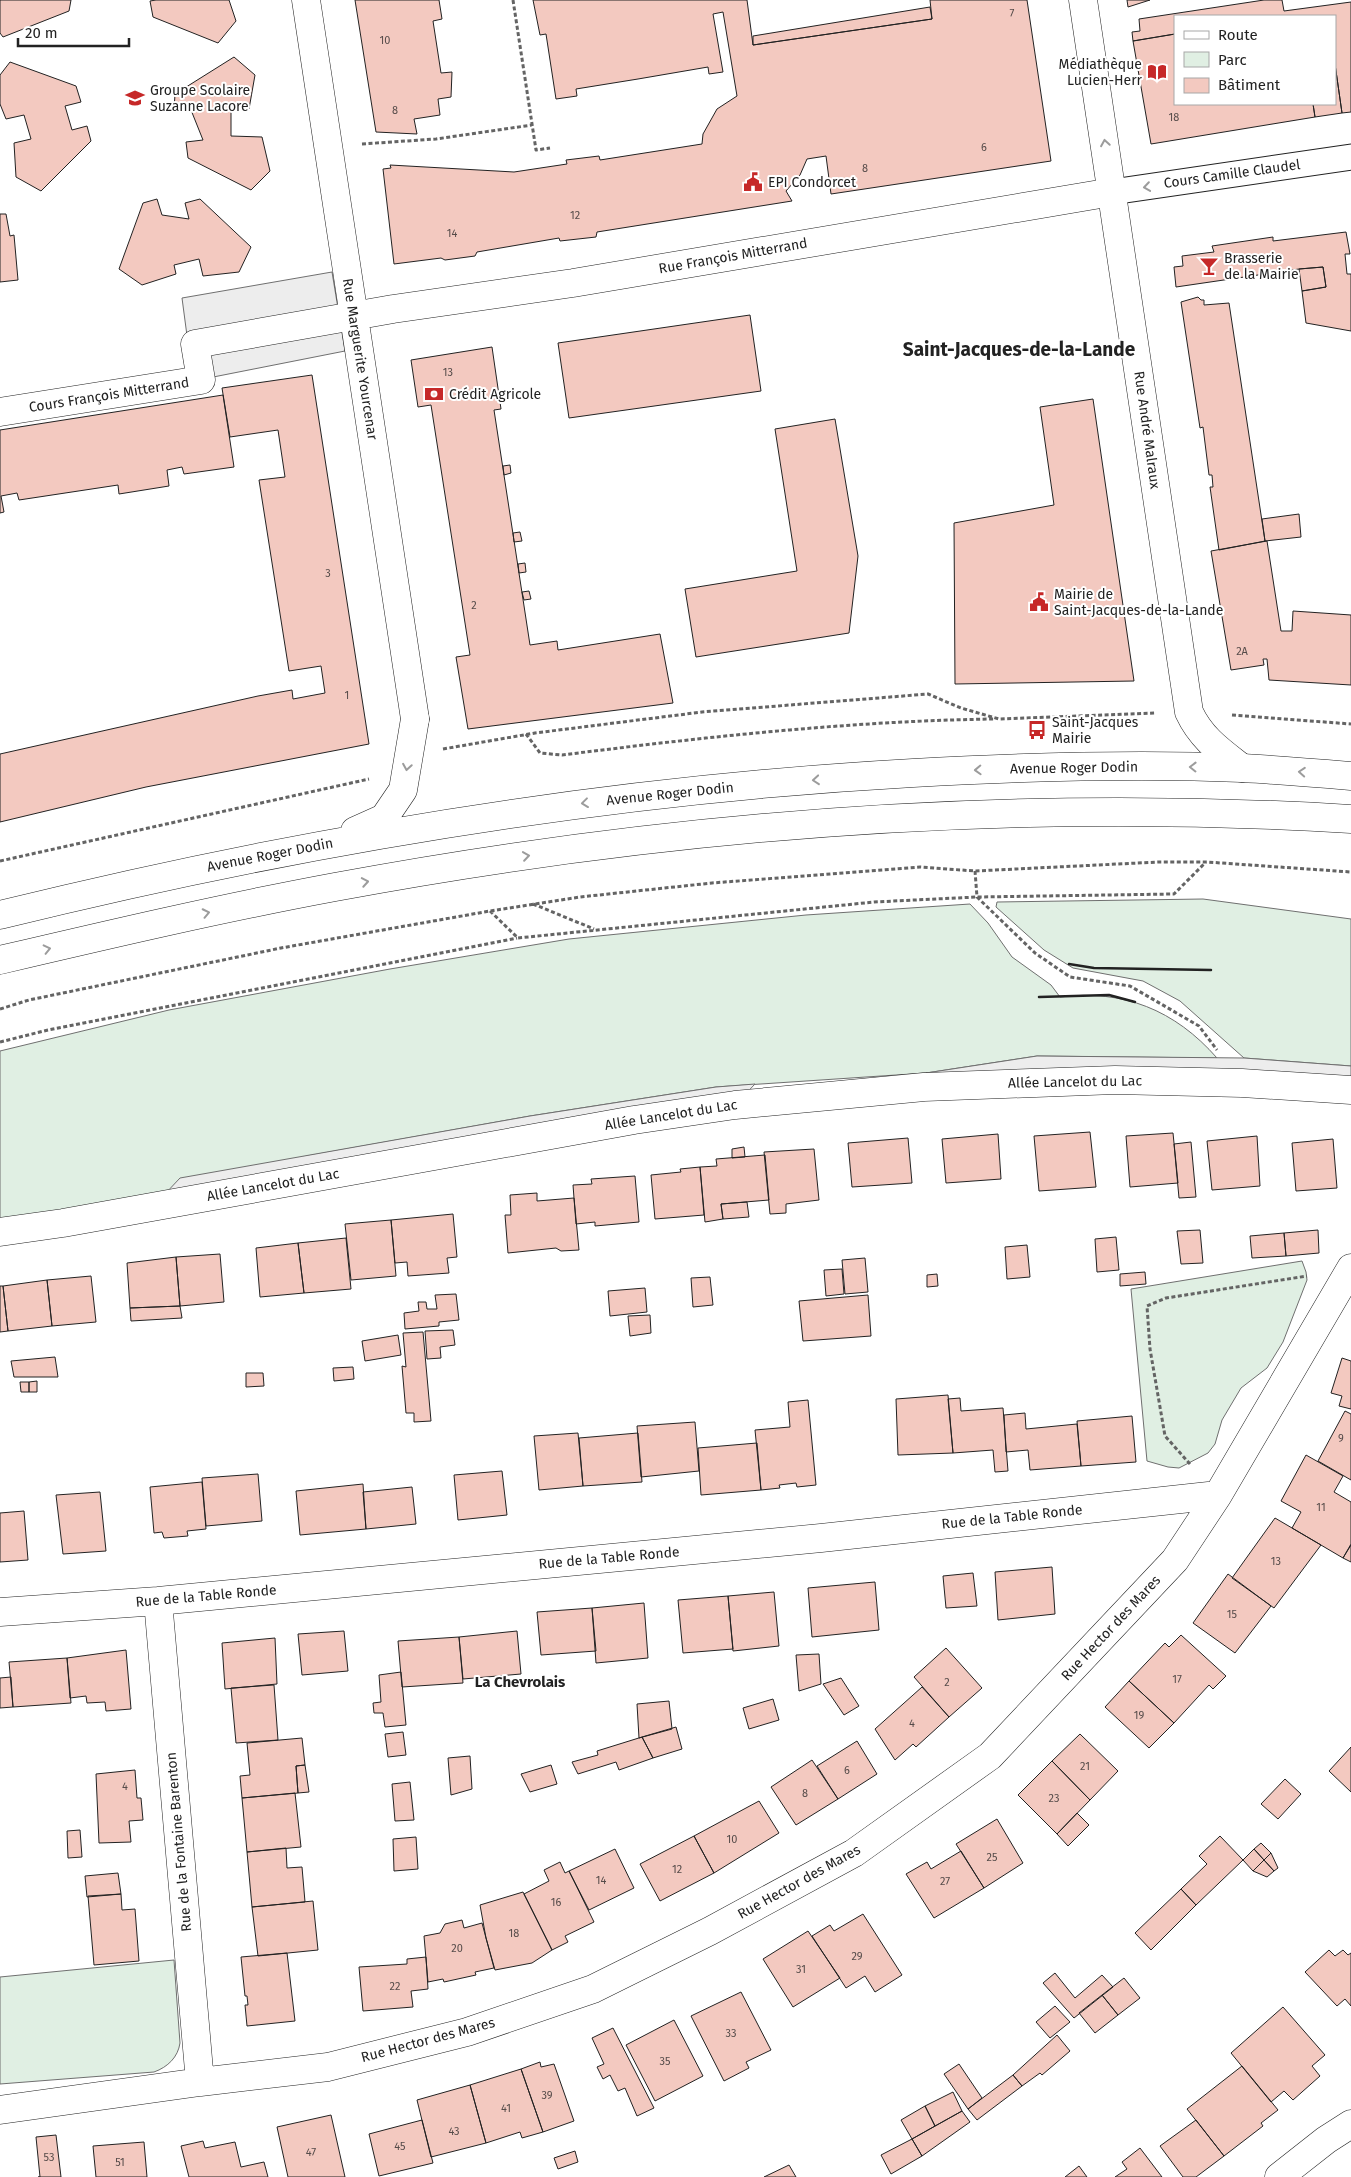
<svg xmlns="http://www.w3.org/2000/svg" width="1351" height="2177" font-family="'Fira Sans',sans-serif">
	<style>
		.green { fill: #e0efe3; stroke: #6f6f6f }
		.parking { fill: #ededed; stroke: #6f6f6f }
		.building { fill: #f3c9c0; stroke: #222 }
		.lines { fill: none; stroke-linecap: round; stroke-linejoin: round }
		.pedestrian-casing { stroke: #222; stroke-width: 27 }
		.minor-casing { stroke: #222; stroke-width: 29 }
		.primary-casing { stroke: #222; stroke-width: 29 }
		.path { stroke: #646464; stroke-width: 3; stroke-dasharray: 4 2.5; stroke-linecap: butt }
		.pedestrian { stroke: #fff; stroke-width: 25 }
		.minor { stroke: #fff; stroke-width: 28 }
		.primary { stroke: #fff; stroke-width: 28 }
		.wall { stroke: #222; stroke-width: 2.5 }
		.oneway { stroke: #9c9c9c }
		.labels { text-anchor: middle; dominant-baseline: central; stroke-width: 4; stroke-linejoin: round; paint-order: stroke }
		.number-label { font-size: 11px; fill: #564c4a }
		.poi-label { font-size: 14px; fill: #222; stroke: #fff; text-anchor: start }
		.street-label { font-size: 14px; fill: #222; stroke: #fff }
		.neighbourhood-label { font-size: 15px; font-weight: bold; fill: #222; stroke: #fff }
		.district-label { font-size: 19px; font-weight: bold; fill: #222; stroke: #fff }
	</style>
	<rect width="100%" height="100%" fill="#fff"/>
	<path class="green" d="M1203,899L1351,919V1066L1244,1058L1180,1001L1143,981L1073,968L1044,950L996,907L997,902Z
		M970,904L988,923L1012,957L1051,985L1060,997C1123,989 1175,1010 1217,1058L1037,1056L926,1073L716,1087L530,1116L307,1156L164,1195L0,1221V1051L169,1010L390,969L569,939L806,915Z
		M1302,1261L1306,1272L1307,1280L1283,1342L1267,1368L1241,1388L1222,1420L1215,1444L1208,1453L1179,1468L1168,1467L1147,1461L1131,1289Z
		M174,1960L180,2043C178,2057 168,2067 154,2072L0,2084V1977Z"/>
	<path class="parking" d="M332,272L345,351L193,381L182,298Z
		M1037,1056L1244,1058L1351,1066V1090L926,1073Z
		M755,1084L735,1105L164,1195L180,1178L530,1116L716,1087Z"/>
	<path class="building" d="M0,0H71L69,11L3,37L0,33Z
		M156,0H229L236,21L218,43L153,17L150,1Z
		M355,0H439L442,19L433,21L441,73L452,72L451,97L438,99L440,115L414,119L417,134L376,132Z
		M533,0H747L753,45L932,19L930,0H1027L1051,161L831,194L826,156L807,159L800,175L786,191L792,201L597,232L596,237L560,241L559,238L477,252L475,256L445,260L441,258L394,264L383,169L391,168L390,165L514,172L567,164L566,160L599,156L600,160L702,144L703,134L717,109L737,96L723,12L713,14L723,72L709,74L708,67L638,79L576,89L577,96L556,99L546,34L540,35Z
		M1127,0H1150L1128,7Z
		M1264,0H1282L1284,11L1351,2V112L1342,113L1335,64V16H1175V34L1133,41L1132,32L1140,31L1139,19Z
		M930,7L932,19L753,45V36Z
		M1175,34V104H1313L1315,117L1151,144L1133,41Z
		M234,57L255,75L249,109L231,108V136L262,137L270,171L251,190L188,158L186,142L203,140L191,110H174L175,94Z
		M10,62L76,86L81,102L65,106L72,130L87,126L91,141L41,191L16,177L14,143L31,139L24,115L6,119L0,104V75Z
		M1335,64L1342,113L1315,117L1313,104H1335Z
		M157,199L162,215L189,219L185,203L200,199L251,247L239,272L203,276L199,259L174,265L176,274L142,285L119,269L143,203Z
		M0,214H6L10,236L14,235L18,280L0,282Z
		M1346,232L1350,254H1345L1347,274H1351V331L1306,323L1302,291L1326,287L1323,267L1299,269L1176,287L1174,267L1183,266L1182,256L1214,252L1212,246L1273,237V241Z
		M1323,267L1326,287L1302,291L1299,269Z
		M1198,297L1201,300H1204V305L1229,303L1265,541L1219,550L1210,487H1213L1212,475H1209L1203,427L1200,428L1181,302Z
		M750,315L761,391L569,418L558,343Z
		M492,347L501,409L494,410L530,645L557,641L558,650L660,634L673,703L468,729L456,657L470,655L431,405L418,407L411,360Z
		M312,375L369,744L146,787L0,822V754L258,696L292,690L293,699L325,693L321,666L289,671L259,480L285,477L278,430L230,437L222,388Z
		M223,395L234,467L184,474L182,467L167,470L169,486L119,494L118,485L19,500L17,493L1,496L4,512L0,513V430Z
		M1093,399L1134,681L955,684L954,523L1054,505L1040,407Z
		M835,419L858,556L849,633L696,657L685,589L797,571L775,429Z
		M510,465L511,473L504,475L503,466Z
		M1299,514L1301,537L1265,541L1262,519Z
		M520,532L522,541L514,542L513,533Z
		M1267,541L1281,631H1292L1293,611L1351,615V685L1269,680L1267,659H1263L1264,665L1231,670L1211,551Z
		M525,563L526,572L519,573L518,564Z
		M529,591L531,599L524,600L522,592Z
		M1090,1132L1096,1187L1039,1191L1034,1136Z
		M1173,1133L1178,1183L1130,1187L1126,1136Z
		M998,1134L1001,1179L946,1183L942,1139Z
		M1257,1136L1260,1186L1212,1190L1207,1141Z
		M908,1138L912,1183L852,1187L848,1143Z
		M1333,1139L1337,1188L1296,1191L1292,1143Z
		M1191,1142L1196,1197L1179,1198L1174,1144Z
		M744,1147L745,1157L732,1158V1149Z
		M814,1149L819,1200L786,1204V1213L770,1214L764,1152Z
		M765,1155L769,1200L721,1204L723,1219L705,1222L700,1167L717,1166L716,1159Z
		M700,1167L704,1215L655,1219L651,1175L681,1172L680,1169Z
		M635,1176L639,1222L595,1226V1222L576,1224L573,1185L592,1184L591,1179Z
		M537,1193V1201L574,1198L579,1250L561,1251L556,1248L508,1253L505,1215H511L510,1195Z
		M747,1202L749,1217L723,1219L721,1204Z
		M453,1214L457,1257L447,1258L449,1273L408,1276L407,1262L395,1263L391,1220Z
		M391,1220L396,1276L351,1280L345,1224Z
		M1200,1230L1203,1263L1181,1264L1177,1231Z
		M1318,1230L1319,1253L1286,1256L1284,1233Z
		M1284,1233L1286,1256L1252,1258L1250,1236Z
		M1116,1237L1119,1270L1097,1272L1095,1239Z
		M346,1238L351,1289L304,1293L298,1243Z
		M298,1243L304,1293L260,1297L256,1248Z
		M1027,1245L1030,1277L1007,1279L1005,1247Z
		M220,1254L224,1302L180,1306L176,1257Z
		M176,1257L180,1306L130,1308L127,1263Z
		M865,1258L868,1292L845,1294L842,1260Z
		M842,1269L844,1294L826,1296L824,1270Z
		M1145,1272L1146,1284L1120,1286V1274Z
		M937,1274L938,1286L927,1287V1275Z
		M91,1276L96,1322L52,1326L47,1280Z
		M710,1277L713,1305L693,1307L691,1278Z
		M47,1280L52,1326L8,1331L3,1286Z
		M0,1286H3L8,1331L0,1332Z
		M645,1288L647,1312L610,1316L608,1291Z
		M456,1294L459,1320L439,1322V1326L405,1329L404,1313L419,1311L418,1302H426L427,1309H437L435,1295Z
		M868,1295L871,1336L803,1341L799,1301Z
		M180,1306L182,1318L131,1321L130,1308Z
		M650,1315L651,1333L630,1336L628,1316Z
		M453,1330L455,1345L440,1347L441,1358L427,1359L425,1331Z
		M423,1332L431,1421L414,1422V1413H406L402,1366L406,1367L403,1333Z
		M398,1335L401,1355L365,1361L362,1341Z
		M55,1357L58,1377H14L11,1361Z
		M1342,1358L1351,1361V1409L1339,1406L1342,1396L1331,1393Z
		M353,1367L354,1379L334,1381L333,1368Z
		M246,1373H263L264,1386L246,1387Z
		M37,1381V1392H29V1382Z
		M20,1382H29V1392H21Z
		M948,1395L953,1453L898,1455L896,1399Z
		M960,1398L961,1411L1003,1408L1008,1471L995,1472L993,1450L953,1453L948,1399Z
		M808,1400L816,1485L797,1487L796,1483L779,1485L780,1488L761,1490L755,1430L790,1427L788,1402Z
		M1345,1411L1351,1414V1480L1318,1461Z
		M1025,1413L1026,1429L1077,1424L1081,1466L1030,1470L1028,1450L1006,1452L1004,1415Z
		M1132,1416L1136,1462L1081,1466L1077,1421Z
		M695,1422L699,1471L641,1477L637,1426Z
		M578,1433L583,1486L539,1490L534,1436Z
		M638,1433L642,1482L583,1486L579,1438Z
		M757,1443L761,1490L701,1495L698,1448Z
		M1306,1455L1343,1476L1334,1492L1351,1502V1544L1343,1558L1292,1528L1301,1512L1281,1501Z
		M502,1471L507,1515L458,1520L454,1475Z
		M258,1474L262,1521L206,1526L202,1478Z
		M202,1482L206,1529L187,1531L188,1536L164,1538L162,1532L154,1533L150,1487Z
		M363,1484L366,1529L300,1535L296,1491Z
		M412,1487L416,1524L366,1529L363,1492Z
		M100,1492L106,1551L63,1554L56,1495Z
		M24,1511L28,1560L0,1562V1513Z
		M1275,1518L1321,1545L1274,1608L1232,1578Z
		M1351,1545V1562L1343,1558Z
		M1052,1567L1055,1614L998,1620L995,1572Z
		M973,1573L977,1606L946,1608L943,1576Z
		M1228,1574L1271,1606L1235,1653L1193,1623Z
		M875,1582L879,1630L812,1637L808,1588Z
		M774,1592L779,1646L733,1651L728,1596Z
		M728,1596L733,1649L683,1653L678,1600Z
		M644,1603L648,1658L596,1663L592,1608Z
		M592,1608L596,1651L541,1655L537,1612Z
		M344,1631L348,1671L302,1675L298,1634Z
		M517,1631L521,1674L463,1679L459,1637Z
		M1181,1635L1226,1676L1213,1689L1209,1685L1174,1723L1129,1681L1165,1643L1169,1647Z
		M459,1637L463,1683L402,1687L398,1641Z
		M275,1638L277,1684L225,1689L222,1643Z
		M946,1648L982,1688L949,1717L914,1677Z
		M126,1650L131,1709L106,1711L105,1702L87,1703L86,1696L70,1698L67,1658Z
		M819,1654L821,1684L799,1691L796,1655Z
		M67,1658L71,1703L13,1707L9,1662Z
		M401,1672L406,1725L385,1727L383,1713H374L373,1703L381,1702L379,1675Z
		M11,1677L13,1707L0,1708V1678Z
		M841,1678L859,1706L844,1715L823,1684Z
		M1129,1681L1174,1723L1149,1748L1105,1707Z
		M274,1685L278,1740L236,1743L231,1688Z
		M922,1687L949,1717L916,1747L913,1744L895,1760L875,1729Z
		M773,1699L779,1720L749,1729L743,1708Z
		M669,1701L672,1729L639,1738L637,1704Z
		M676,1727L682,1749L653,1758L642,1737Z
		M403,1732L406,1755L388,1757L385,1734Z
		M1080,1734L1118,1771L1090,1800L1052,1761Z
		M642,1737L653,1758L619,1770L616,1762L578,1774L572,1762L598,1755L597,1751Z
		M302,1738L305,1765L296,1766L298,1793L242,1798L240,1776L250,1775L247,1743Z
		M857,1741L877,1774L838,1799L817,1766Z
		M1351,1747V1792L1329,1771Z
		M470,1756L472,1789L451,1795L448,1758Z
		M812,1760L838,1799L796,1825L771,1787Z
		M1052,1761L1090,1800L1057,1834L1018,1795Z
		M305,1765L309,1792L298,1793L296,1766Z
		M551,1765L557,1784L530,1792L521,1774Z
		M135,1770L137,1798H141L143,1820L129,1821L131,1842L99,1843L96,1774Z
		M1285,1779L1301,1794L1278,1819L1261,1804Z
		M410,1782L414,1820L395,1821L392,1784Z
		M295,1793L301,1847L247,1852L242,1798Z
		M759,1801L779,1833L714,1873L694,1836Z
		M1077,1813L1089,1825L1068,1846L1057,1834Z
		M997,1819L1023,1863L984,1888L956,1844Z
		M80,1830L82,1857L68,1858L67,1831Z
		M694,1836L714,1873L660,1901L640,1864Z
		M1220,1836L1243,1860L1196,1905L1181,1889L1207,1864L1199,1856Z
		M416,1837L418,1869L394,1871L393,1839Z
		M1261,1843L1271,1853L1264,1860L1254,1849Z
		M286,1848L287,1868L302,1867L305,1902L252,1907L247,1852Z
		M615,1849L634,1888L589,1910L569,1871Z
		M1254,1849L1264,1860L1253,1871L1243,1860Z
		M961,1851L984,1888L934,1918L906,1874L927,1862L931,1869Z
		M1271,1853L1278,1868L1274,1871L1264,1860Z
		M1264,1860L1274,1871L1267,1877L1253,1871Z
		M560,1862L565,1873L569,1871L594,1922L565,1936L568,1942L552,1950L524,1894L549,1881L544,1870Z
		M118,1873L121,1894L87,1897L85,1876Z
		M1181,1889L1196,1905L1151,1950L1135,1933Z
		M523,1892L552,1950L532,1963L495,1970L486,1938L480,1905Z
		M121,1894L122,1910L135,1909L139,1961L94,1965L88,1896Z
		M313,1901L318,1950L258,1956L252,1907Z
		M863,1914L902,1975L875,1992L865,1976L846,1988L812,1936L830,1925L834,1931Z
		M462,1920L464,1928L482,1923L494,1968L475,1972L476,1975L444,1982L443,1979L428,1982L424,1936L440,1933L445,1924Z
		M808,1931L840,1978L793,2007L763,1959Z
		M1329,1950L1335,1956L1343,1950L1348,1955L1351,1953V2006L1345,1999L1337,2006L1305,1972Z
		M287,1953L295,2021L247,2026L245,2005H248L247,1996H245L241,1957Z
		M426,1957L428,1989L411,1991L413,2007L363,2011L359,1967L407,1964V1959Z
		M1055,1973L1075,1998L1102,1975L1113,1987L1074,2018L1043,1983Z
		M1124,1978L1140,1998L1118,2015L1102,1995Z
		M741,1992L771,2050L746,2062L749,2068L724,2081L691,2016Z
		M1102,1995L1118,2015L1095,2033L1079,2013Z
		M1055,2006L1070,2022L1050,2038L1036,2022Z
		M1283,2007L1325,2055L1312,2066L1320,2076L1293,2100L1284,2091L1271,2102L1231,2053Z
		M674,2020L703,2076L655,2101L626,2045Z
		M613,2028L654,2108L637,2116L625,2088L618,2091L610,2075L603,2079L597,2067L604,2064L592,2038Z
		M1057,2035L1070,2051L1042,2075L1040,2073L1022,2086L1013,2075Z
		M540,2062L541,2067L554,2064L574,2121L543,2132L521,2069Z
		M959,2064L982,2098L968,2109L944,2074Z
		M1242,2066L1278,2110L1261,2123L1263,2126L1224,2156L1187,2109Z
		M521,2069L543,2132L522,2138L520,2132L486,2143L470,2085Z
		M1013,2075L1022,2086L977,2120L968,2109Z
		M470,2085L486,2143L431,2157L417,2100Z
		M953,2092L962,2111L935,2126L925,2106Z
		M925,2106L935,2126L912,2139L901,2120Z
		M962,2111L970,2122L922,2156L912,2139Z
		M331,2115L345,2177H288L277,2127Z
		M422,2120L433,2163L379,2176L369,2134Z
		M1196,2120L1224,2156L1196,2177H1183L1160,2146Z
		M56,2135L61,2177H38H40L36,2137Z
		M912,2139L922,2156L891,2174L881,2155Z
		M203,2141L205,2148L235,2142L241,2167L264,2162L268,2177H189L181,2146Z
		M144,2142L147,2177H96L93,2146Z
		M1140,2148L1162,2177H1115L1127,2169L1122,2162Z
		M575,2151L578,2162L558,2169L554,2158Z
		M789,2165L796,2177H764Z
		M1079,2166L1087,2177H1065Z"/>
	<g class="lines">
		<g class="pedestrian-casing">
			<path id="pedestrian" d="M1112,192L1351,157"/>
		</g>
		<g class="minor-casing">
			<path id="minor" d="M306,0L415,719
				M1083,0L1189,712C1201,738 1220,751 1242,768
				M0,412L201,380L195,344L393,309L573,283L1112,192
				M0,1232L63,1223L634,1120L735,1105L924,1087L1115,1080L1242,1083L1351,1090
				M158,1601L200,2082
				M0,1612L158,1601L821,1538L1218,1495
				M0,2110L200,2082L328,2067L467,2032L593,1989L710,1931L854,1853L990,1756L1175,1560L1218,1495L1351,1268
				M1279,2177L1326,2140L1351,2124"/>
		</g>
		<g class="primary-casing">
			<path id="primary" d="M355,831L384,818L403,790L415,719
				M0,915C300,841 604,790 913,773C1022,767 1132,763 1242,768C1278,770 1315,773 1351,776
				M0,960C111,934 222,908 335,887C668,825 1012,798 1351,819"/>
		</g>
		<path class="path" d="M513,0L536,150L550,148
			M362,144L436,139L532,125
			M1232,715L1351,724
			M526,734L540,753L562,755C705,737 850,721 994,719
			M443,749L535,733L702,712L928,694L961,708L999,719L1156,713
			M0,861L369,779
			M975,871L977,897L1035,953L1070,977L1130,986L1199,1026L1217,1050
			M533,904L594,929
			M490,911L518,938L874,902L977,897L1174,894L1206,862
			M0,1009L29,1000L281,948L490,911L580,897L712,883L920,867L975,871L1159,862H1207L1351,872
			M0,1042L48,1030L517,938
			M1190,1464L1165,1436L1150,1349L1147,1306L1166,1298L1307,1276"/>
		<use href="#pedestrian" class="pedestrian"/>
		<use href="#minor" class="minor"/>
		<use href="#primary" class="primary"/>
		<path class="wall" d="M1069,964L1094,968L1211,970
			M1039,997L1109,995L1135,1002"/>
	</g>
	<defs><path id="oneway-chevron" d="M-2-3.5L2.5 0L-2 3.5" fill="none" stroke-width="1.6" stroke-linecap="round" stroke-linejoin="round" transform="scale(1.25)"/></defs>
	<g class="oneway">
		<use href="#oneway-chevron" transform="translate(1105 143) rotate(-99)"/>
		<use href="#oneway-chevron" transform="translate(1147 187) rotate(172)"/>
		<use href="#oneway-chevron" transform="translate(407 767) rotate(99)"/>
		<use href="#oneway-chevron" transform="translate(1193 767) rotate(-179)"/>
		<use href="#oneway-chevron" transform="translate(978 770) rotate(178)"/>
		<use href="#oneway-chevron" transform="translate(1302 772) rotate(-176)"/>
		<use href="#oneway-chevron" transform="translate(816 780) rotate(175)"/>
		<use href="#oneway-chevron" transform="translate(585 803) rotate(173)"/>
		<use href="#oneway-chevron" transform="translate(526 856) rotate(-8)"/>
		<use href="#oneway-chevron" transform="translate(365 882) rotate(-10)"/>
		<use href="#oneway-chevron" transform="translate(206 913) rotate(-12)"/>
		<use href="#oneway-chevron" transform="translate(47 949) rotate(-13)"/>
	</g>
	<defs>
		<g id="library-bare" transform="scale(1.5)"><path d="M-6-4Q-3-5.5-.7-3.5V5Q-3 3-6 4ZM6-4Q3-5.5 .7-3.5V5Q3 3 6 4Z" fill="#c62828" stroke="#fff" stroke-width="2.5" paint-order="stroke"/></g>
		<g id="school-bare" transform="scale(1.5)"><path d="M0-5L7-2L0 1L-7-2ZM-4 1L0 2.5L4 1V4Q0 6-4 4Z" fill="#c62828" stroke="#fff" stroke-width="2.5" paint-order="stroke"/></g>
		<g id="civic-bare" transform="scale(1.5)"><path d="M-.6-6.5H3V-4.5H.6V-3L4-1V1h2V6H-6V1h2V-1L-.6-3ZM-1.2 2.5V6h2.4V2.5Z" fill="#c62828" stroke="#fff" stroke-width="2.5" paint-order="stroke"/></g>
		<g id="bar-bare" transform="scale(1.5)"><path d="M-6-5H6L.8 .8V4.5H3.5V6h-7V4.5H-.8V.8Z" fill="#c62828" stroke="#fff" stroke-width="2.5" paint-order="stroke"/></g>
		<g id="bank-bare" transform="scale(1.5)"><path d="M-6-4H6V4H-6ZM0-2.3a2.3 2.3 0 1 0 0 4.6a2.3 2.3 0 1 0 0-4.6Z" fill="#c62828" stroke="#fff" stroke-width="2.5" paint-order="stroke"/></g>
		<g id="bus-bare" transform="scale(1.5)"><path d="M-5-6H5V4H4V6H2V4H-2V6H-4V4H-5ZM-3.5-4V0h7V-4ZM-3.5 1.2v1.5H-2V1.2ZM2 1.2v1.5H3.5V1.2Z" fill="#c62828" stroke="#fff" stroke-width="2.5" paint-order="stroke"/></g>
	</defs>
	<g fill-rule="evenodd">
		<use href="#library-bare" x="1157" y="72"/>
		<use href="#school-bare" x="135" y="98"/>
		<use href="#civic-bare" x="753" y="182"/>
		<use href="#bar-bare" x="1209" y="266"/>
		<use href="#bank-bare" x="434" y="394"/>
		<use href="#civic-bare" x="1039" y="602"/>
		<use href="#bus-bare" x="1037" y="730"/>
	</g>
	<g class="labels">
		<g class="number-label">
			<text x="1012" y="13">7</text>
			<text x="385" y="40">10</text>
			<text x="395" y="110">8</text>
			<text x="1174" y="117">18</text>
			<text x="984" y="147">6</text>
			<text x="865" y="168">8</text>
			<text x="575" y="215">12</text>
			<text x="452" y="233">14</text>
			<text x="448" y="372">13</text>
			<text x="328" y="573">3</text>
			<text x="474" y="605">2</text>
			<text x="1242" y="651">2A</text>
			<text x="347" y="695">1</text>
			<text x="1341" y="1438">9</text>
			<text x="1321" y="1507">11</text>
			<text x="1276" y="1561">13</text>
			<text x="1232" y="1614">15</text>
			<text x="1177" y="1679">17</text>
			<text x="947" y="1682">2</text>
			<text x="1139" y="1715">19</text>
			<text x="912" y="1723">4</text>
			<text x="1085" y="1766">21</text>
			<text x="847" y="1770">6</text>
			<text x="125" y="1786">4</text>
			<text x="805" y="1793">8</text>
			<text x="1054" y="1798">23</text>
			<text x="732" y="1839">10</text>
			<text x="992" y="1857">25</text>
			<text x="677" y="1869">12</text>
			<text x="601" y="1880">14</text>
			<text x="945" y="1881">27</text>
			<text x="556" y="1902">16</text>
			<text x="514" y="1933">18</text>
			<text x="457" y="1948">20</text>
			<text x="857" y="1956">29</text>
			<text x="801" y="1969">31</text>
			<text x="395" y="1986">22</text>
			<text x="731" y="2033">33</text>
			<text x="665" y="2061">35</text>
			<text x="547" y="2095">39</text>
			<text x="506" y="2108">41</text>
			<text x="454" y="2131">43</text>
			<text x="400" y="2146">45</text>
			<text x="311" y="2152">47</text>
			<text x="49" y="2157">53</text>
			<text x="120" y="2162">51</text>
		</g>
		<g class="poi-label">
			<text x="1142" y="64" text-anchor="end">Médiathèque<tspan x="1142" dy="16">Lucien-Herr</tspan></text>
			<text x="150" y="90">Groupe Scolaire<tspan x="150" dy="16">Suzanne Lacore</tspan></text>
			<text x="768" y="182">EPI Condorcet</text>
			<text x="1224" y="258">Brasserie<tspan x="1224" dy="16">de la Mairie</tspan></text>
			<text x="449" y="394">Crédit Agricole</text>
			<text x="1054" y="594">Mairie de<tspan x="1054" dy="16">Saint-Jacques-de-la-Lande</tspan></text>
			<text x="1052" y="722">Saint-Jacques<tspan x="1052" dy="16">Mairie</tspan></text>
		</g>
		<g class="street-label">
			<text transform="translate(1232 174) rotate(-8)">Cours Camille Claudel</text>
			<text transform="translate(733 256) rotate(-10)">Rue François Mitterrand</text>
			<text transform="translate(360 359) rotate(81)">Rue Marguerite Yourcenar</text>
			<text transform="translate(109 395) rotate(-9)">Cours François Mitterrand</text>
			<text transform="translate(1147 430) rotate(82)">Rue André Malraux</text>
			<text transform="translate(1074 768) rotate(-1)">Avenue Roger Dodin</text>
			<text transform="translate(670 794) rotate(-6)">Avenue Roger Dodin</text>
			<text transform="translate(270 855) rotate(-11)">Avenue Roger Dodin</text>
			<text transform="translate(1075 1082) rotate(-1)">Allée Lancelot du Lac</text>
			<text transform="translate(671 1115) rotate(-9)">Allée Lancelot du Lac</text>
			<text transform="translate(273 1185) rotate(-10)">Allée Lancelot du Lac</text>
			<text transform="translate(1012 1517) rotate(-6)">Rue de la Table Ronde</text>
			<text transform="translate(609 1558) rotate(-5)">Rue de la Table Ronde</text>
			<text transform="translate(206 1596) rotate(-5)">Rue de la Table Ronde</text>
			<text transform="translate(1111 1628) rotate(-47)">Rue Hector des Mares</text>
			<text transform="translate(179 1842) rotate(-95)">Rue de la Fontaine Barenton</text>
			<text transform="translate(799 1882) rotate(-29)">Rue Hector des Mares</text>
			<text transform="translate(428 2040) rotate(-15)">Rue Hector des Mares</text>
		</g>
		<g class="neighbourhood-label">
			<text x="520" y="1682">La Chevrolais</text>
		</g>
		<g class="district-label">
			<text x="1019" y="349">Saint-Jacques-de-la-Lande</text>
		</g>
	</g>
	<rect x="1174" y="15" width="162" height="90" fill="#ffffff" stroke="#a7a7a7"/>
	<rect x="1184" y="31" width="25" height="8" fill="#ffffff" stroke="#a7a7a7"/>
	<text x="1218" y="40" font-size="15" fill="#222222">Route</text>
	<rect x="1184" y="52" width="25" height="15" fill="#e0efe3" stroke="#a7a7a7"/>
	<text x="1218" y="65" font-size="15" fill="#222222">Parc</text>
	<rect x="1184" y="78" width="25" height="15" fill="#f3c9c0" stroke="#a7a7a7"/>
	<text x="1218" y="90" font-size="15" fill="#222222">Bâtiment</text>
	<path d="M18 38v8h111v-8" fill="none" stroke="#222222" stroke-width="2.5"/>
	<text x="25" y="38" font-size="15" fill="#222222" stroke="#ffffff" stroke-width="4" paint-order="stroke">20 m</text>
</svg>
